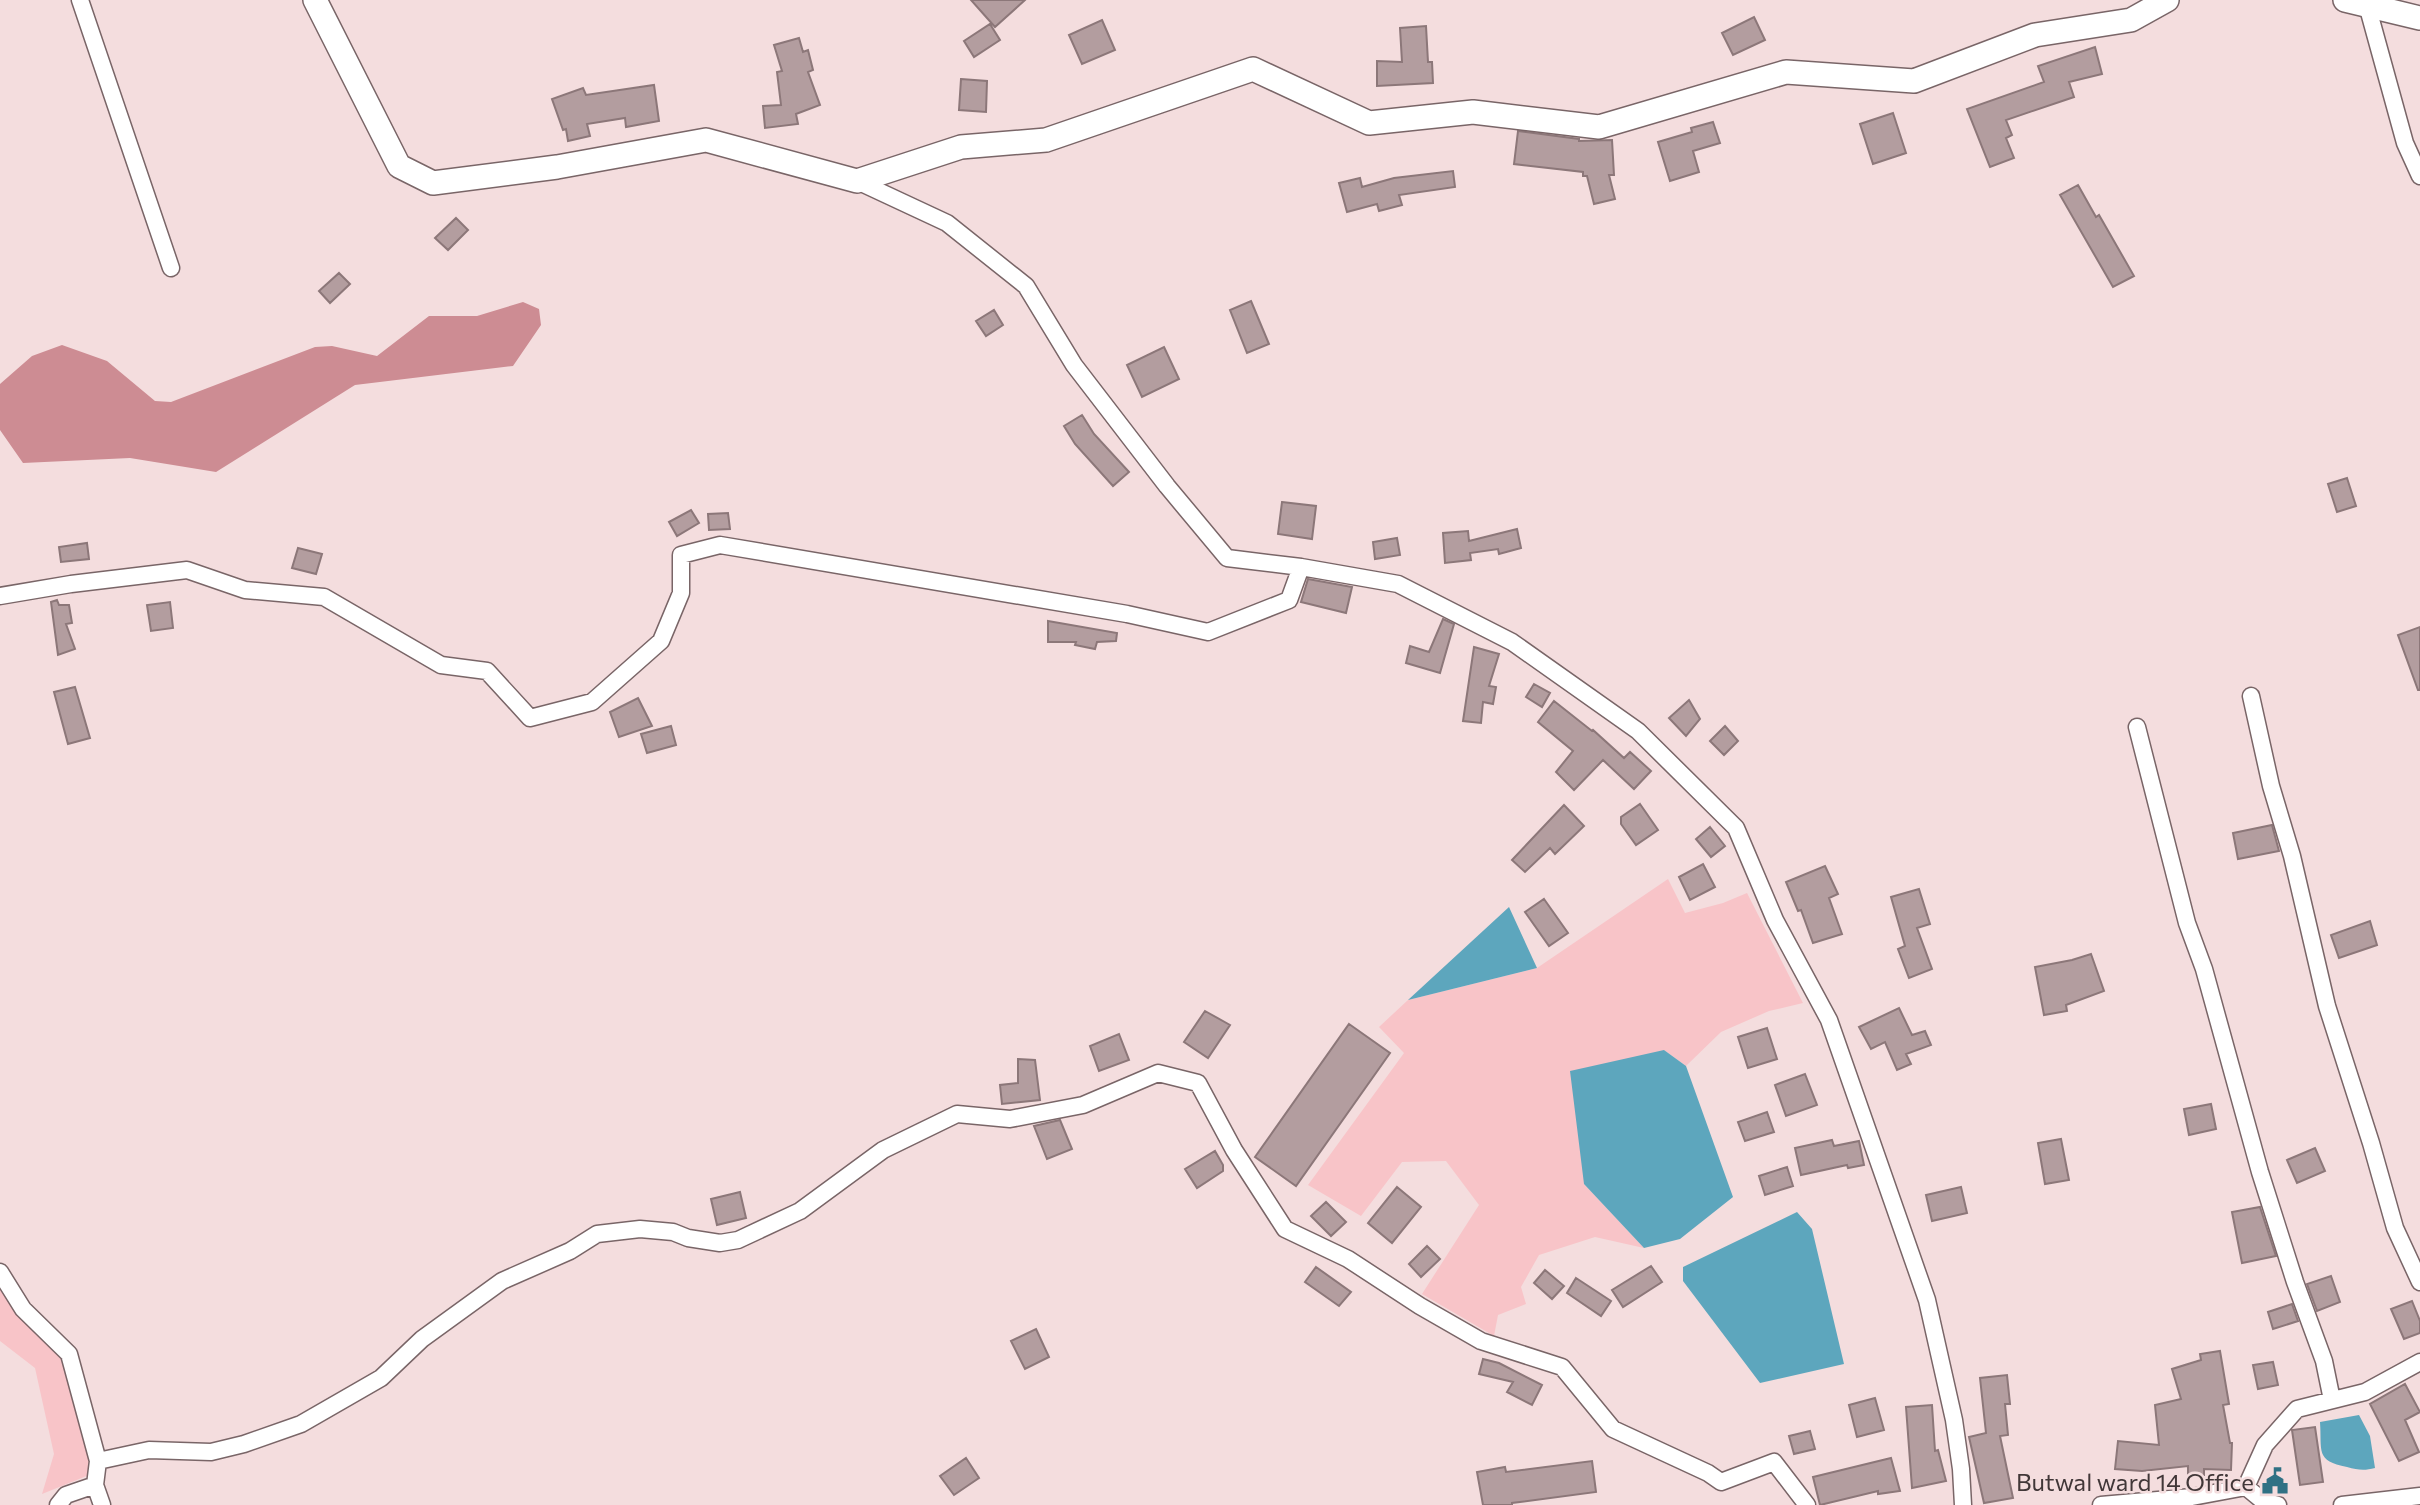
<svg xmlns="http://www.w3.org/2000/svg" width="2420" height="1505" font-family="Commissioner,sans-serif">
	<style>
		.green { fill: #f8c4c8 }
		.forest { fill: #cd8c93 }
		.water { fill: #5da6bd }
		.building { fill: #b39d9f; stroke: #8c7779; stroke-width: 2 }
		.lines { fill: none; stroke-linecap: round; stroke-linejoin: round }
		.street-casing { stroke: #796567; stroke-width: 19 }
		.secondary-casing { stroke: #796567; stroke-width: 26 }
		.street { stroke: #fff; stroke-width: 16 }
		.secondary { stroke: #fff; stroke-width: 23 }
		.labels { text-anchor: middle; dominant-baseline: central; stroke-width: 5; stroke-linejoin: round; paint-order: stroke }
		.poi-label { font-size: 24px; fill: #413738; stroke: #f4ddde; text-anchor: end }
	</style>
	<rect width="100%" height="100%" fill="#f4ddde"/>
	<path class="green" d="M1668,879L1685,913L1723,903L1747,893L1803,1003L1769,1011L1721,1032L1686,1066L1664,1050L1584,1184L1644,1248L1595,1237L1539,1255L1521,1287L1526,1304L1498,1315L1494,1336L1422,1294L1479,1205L1446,1161L1402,1162L1361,1216L1308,1185L1404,1053L1379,1027L1408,1000L1537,968Z
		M0,1279L62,1355L92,1453L89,1475L42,1494L54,1454L35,1368L0,1341Z"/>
	<path class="forest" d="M523,302L539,309L541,325L513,366L355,385L216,472L130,458L23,463L0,430V384L32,356L62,345L107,361L155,401L171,402L315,347L332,346L377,356L429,316H477Z"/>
	<path class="water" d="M1509,907L1537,968L1408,1000Z
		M1664,1050L1686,1066L1733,1197L1680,1239L1644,1248L1584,1184L1570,1071Z
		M1797,1212L1812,1229L1844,1364L1760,1383L1683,1281V1267Z
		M2359,1415L2370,1436L2375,1468C2364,1471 2358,1470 2347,1467C2315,1461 2322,1451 2320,1422Z"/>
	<path class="building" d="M971,0H1025L995,27Z
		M1754,17L1765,40L1733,55L1722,33Z
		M1102,20L1115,50L1082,64L1069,35Z
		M990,24L1000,40L974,57L964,41Z
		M1426,26L1428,62H1432L1433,83L1377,86V61L1402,62L1400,28Z
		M799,38L803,52L808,50L813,70L808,72L820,105L796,114L798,124L765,128L763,106L781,105L777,72L782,71L774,45Z
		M2095,47L2102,74L2069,82L2074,97L2006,120L2012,135L2006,138L2014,158L1990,167L1967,109L2044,82L2038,66Z
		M961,79L987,81L986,112L959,110Z
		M654,85L659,121L626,127L625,118L587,124L590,136L568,141L566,129L563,130L552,99L583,88L586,95Z
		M1893,113L1906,153L1873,164L1860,124Z
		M1713,122L1720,143L1693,151L1699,172L1670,181L1658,142L1692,132L1691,128Z
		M1518,131L1579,139V141L1612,140L1614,175H1609L1615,199L1594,204L1587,176H1583V172L1514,164Z
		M1453,171L1455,187L1399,195L1402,205L1379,211L1377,204L1347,212L1339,183L1360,178L1362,187L1394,178Z
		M2078,185L2096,217L2099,215L2134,276L2113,287L2060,195Z
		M456,218L468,230L448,250L435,238Z
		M339,273L350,284L330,303L319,291Z
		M1251,301L1269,344L1247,353L1230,310Z
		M994,310L1003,325L986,336L976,321Z
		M1164,347L1179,379L1142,397L1127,365Z
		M1082,415L1094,434L1129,472L1113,486L1075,444L1064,426Z
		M2347,478L2356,506L2337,512L2328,484Z
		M1282,502L1316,506L1312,539L1278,534Z
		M691,510L699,523L677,536L669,522Z
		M728,513L730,529L709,530L708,514Z
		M1517,529L1521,548L1499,554L1498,549L1470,553L1471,560L1445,563L1443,533L1468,531L1469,541Z
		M1397,538L1400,555L1375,559L1373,542Z
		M87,543L89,559L61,562L59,547Z
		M298,548L322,554L316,574L292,568Z
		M1308,579L1352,587L1346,613L1301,602Z
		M57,600L59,605H69L72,623L66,624L75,649L58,655L51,602Z
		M170,602L173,628L151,631L147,605Z
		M1443,619L1454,624L1440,673L1406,663L1410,646L1429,652Z
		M1048,621L1117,633L1116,641L1097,642L1095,649L1075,645L1076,642H1048Z
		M2420,627V690H2418L2398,635Z
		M1474,647L1499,654L1489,686L1496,687L1493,704L1483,702L1481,723L1463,721Z
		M1534,684L1550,693L1542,707L1526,697Z
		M75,687L90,738L68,744L54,692Z
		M638,698L652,726L619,737L610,712Z
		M1689,700L1700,719L1686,736L1669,718Z
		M1554,701L1592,731L1593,730L1624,758L1630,752L1651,771L1634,789L1603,760L1574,790L1556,772L1573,751L1538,722Z
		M671,726L676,745L647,753L641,734Z
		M1725,726L1738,741L1724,755L1710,741Z
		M1640,804L1658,830L1636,845L1621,824V817Z
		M1564,805L1584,826L1555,854L1550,848L1525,872L1512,860Z
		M2272,825L2279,851L2238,859L2233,833Z
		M1710,827L1725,846L1711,857L1696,839Z
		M1703,864L1715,887L1690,900L1679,877Z
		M1825,866L1838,894L1829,898L1842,934L1813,943L1801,910L1798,911L1786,882Z
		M1919,889L1930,924L1917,928L1932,969L1909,978L1898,949L1905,946L1891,897Z
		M1544,899L1568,933L1549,946L1525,912Z
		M2370,921L2377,945L2339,958L2331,935Z
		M2091,954L2104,991L2066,1005L2067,1011L2044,1015L2035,967L2072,960Z
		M1899,1008L1912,1035L1925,1031L1931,1045L1906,1054L1911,1064L1897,1070L1885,1042L1871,1049L1859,1027Z
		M1205,1011L1230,1025L1208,1058L1184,1042Z
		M1349,1024L1390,1053L1296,1186L1255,1157Z
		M1767,1028L1777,1059L1748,1068L1738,1037Z
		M1119,1034L1129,1060L1099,1071L1090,1046Z
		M1018,1059L1035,1060L1040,1100L1002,1104L1000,1085L1018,1083Z
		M1805,1074L1817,1105L1786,1116L1775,1085Z
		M2211,1104L2216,1129L2189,1135L2184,1109Z
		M1767,1112L1774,1132L1745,1141L1738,1122Z
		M1060,1120L1072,1149L1047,1159L1034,1126Z
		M2061,1139L2069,1180L2045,1184L2038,1143Z
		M1832,1140L1834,1146L1859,1141L1864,1165L1848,1168L1847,1165L1801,1175L1795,1148Z
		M2315,1148L2325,1171L2297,1183L2287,1160Z
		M1215,1151L1223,1165V1171L1197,1188L1185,1169Z
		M1787,1167L1793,1186L1765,1195L1759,1176Z
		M1397,1187L1421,1207L1392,1243L1368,1223Z
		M1961,1187L1967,1213L1932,1221L1926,1195Z
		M740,1192L746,1218L717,1225L711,1199Z
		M1326,1202L1346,1222L1331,1236L1311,1216Z
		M2260,1207L2276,1256L2242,1263L2232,1212Z
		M1427,1246L1440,1259L1421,1277L1409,1264Z
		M1651,1266L1662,1282L1623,1307L1612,1290Z
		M1316,1267L1351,1292L1339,1306L1305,1282Z
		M1545,1270L1564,1286L1552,1299L1534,1283Z
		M2331,1276L2340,1302L2317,1311L2307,1284Z
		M1576,1278L1611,1301L1601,1316L1567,1293Z
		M2412,1301L2420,1321V1333L2404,1339L2391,1309Z
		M2292,1304L2298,1321L2273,1329L2268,1312Z
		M1036,1329L1049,1357L1025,1369L1011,1341Z
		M2220,1351L2229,1404L2223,1405L2230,1443H2232L2231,1470L2204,1469V1475H2188V1466L2142,1471L2115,1469L2118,1441L2159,1445L2155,1405L2181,1399L2172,1369L2201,1360L2200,1354Z
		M1483,1359L1499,1363L1542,1385L1532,1405L1507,1392L1513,1382L1479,1374Z
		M2273,1362L2278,1385L2258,1389L2253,1365Z
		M2007,1375L2010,1404H2005L2008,1435L2000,1436L2013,1498L1984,1503L1969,1437L1986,1433L1980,1378Z
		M2405,1384L2420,1412L2405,1420L2419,1452L2399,1461L2370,1404Z
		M1875,1398L1884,1430L1857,1437L1849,1405Z
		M1932,1405L1935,1451L1938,1450L1946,1481L1912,1488L1906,1407Z
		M2315,1427L2323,1482L2300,1485L2292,1430Z
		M1810,1431L1815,1449L1794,1454L1789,1436Z
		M966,1458L979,1478L954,1495L940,1476Z
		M1891,1458L1900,1491L1878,1494V1491L1820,1505L1813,1477Z
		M1592,1461L1596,1492L1512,1503V1505H1483L1477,1472L1505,1467L1506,1472Z"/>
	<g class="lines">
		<g class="street-casing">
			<path id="street" d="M80,0L171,268
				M2367,5L2405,143L2420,176
				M857,181L947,223L1026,286L1074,365L1167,486L1227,558L1301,567L1398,584L1512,642L1638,731L1736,828L1775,920L1829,1020L1927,1300L1954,1420L1961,1469L1963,1505
				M0,596L71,584L187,570L245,590L324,597L441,665L487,671L530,718L592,702L661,641L681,593V555L720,545L1127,614L1208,632L1289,600L1301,567
				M2251,696L2271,786L2292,856L2327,1006L2371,1143L2395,1228L2420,1282
				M2137,727L2187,923L2204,969L2260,1172L2295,1282L2324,1361L2332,1400
				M0,1272L23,1309L69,1354L98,1461L95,1485L102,1505
				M98,1461L149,1450L211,1452L244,1444L301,1424L381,1378L422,1339L502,1281L570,1251L597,1234L640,1229L673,1232L688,1238L720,1243L738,1240L800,1211L883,1150L957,1114L1010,1119L1083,1105L1158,1073L1198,1083L1234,1150L1285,1229L1348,1259L1420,1306L1481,1341L1562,1367L1613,1429L1708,1473L1721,1482L1774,1462L1807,1505
				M2246,1487L2265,1445L2297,1409L2365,1392L2420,1362
				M58,1505L66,1495L95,1485
				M2101,1505L2192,1497L2246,1487L2263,1501L2278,1505
				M2342,1505L2420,1496"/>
		</g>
		<g class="secondary-casing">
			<path id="secondary" d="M315,0L399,166L433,183L557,167L706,140L857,181L961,147L1046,140L1253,69L1369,123L1473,112L1599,127L1786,72L1914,81L2035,35L2131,20L2167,0
				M2345,0L2420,18"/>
		</g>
		<use href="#street" class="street"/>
		<use href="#secondary" class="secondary"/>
	</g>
	<defs>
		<g id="civic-bare" transform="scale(2.1)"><path d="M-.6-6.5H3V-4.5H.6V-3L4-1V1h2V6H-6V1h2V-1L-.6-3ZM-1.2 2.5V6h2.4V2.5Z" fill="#307184" stroke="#f4ddde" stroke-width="2.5" paint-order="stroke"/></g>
	</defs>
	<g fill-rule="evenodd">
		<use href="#civic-bare" x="2275" y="1481"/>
	</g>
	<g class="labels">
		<g class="poi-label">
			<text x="2254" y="1481">Butwal ward 14 Office</text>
		</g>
	</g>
</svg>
